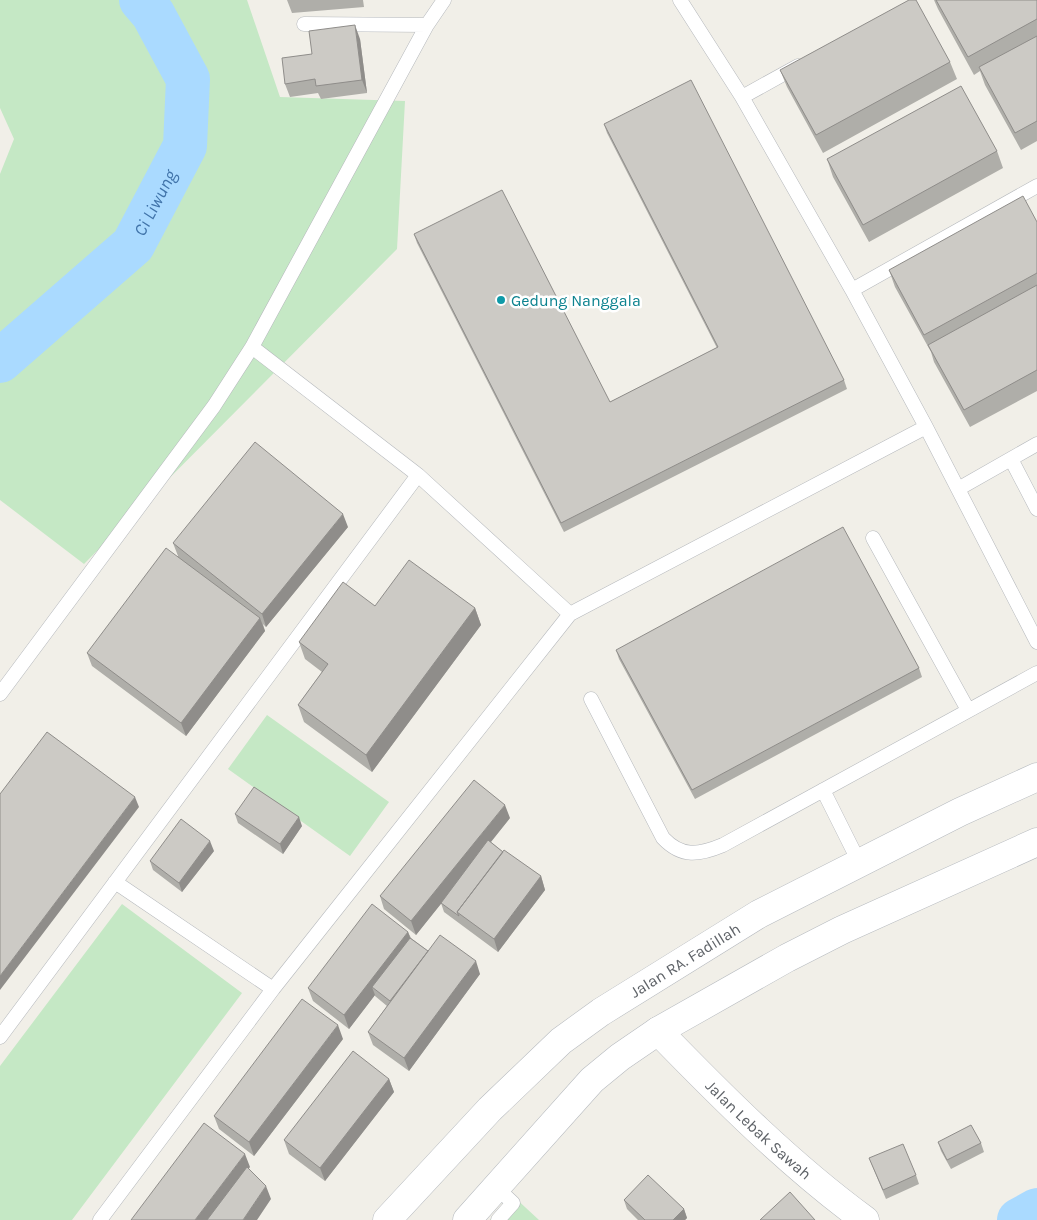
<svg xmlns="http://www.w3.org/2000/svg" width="1037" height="1220" font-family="Karla,sans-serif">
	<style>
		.green { fill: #c5e8c5 }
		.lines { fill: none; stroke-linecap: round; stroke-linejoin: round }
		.river { stroke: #aadaff; stroke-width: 44 }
		.lane-casing { stroke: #b5b8bc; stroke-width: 15 }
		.street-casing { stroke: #b5b8bc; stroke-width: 29 }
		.secondary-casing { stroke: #b6babf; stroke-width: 29 }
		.lane { stroke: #fff; stroke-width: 14 }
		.street { stroke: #fff; stroke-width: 28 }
		.secondary { stroke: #fff; stroke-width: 28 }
		.wall { fill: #afaea9 }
		.shaded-wall { fill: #8f8d8a }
		.building { fill: #cccac5; stroke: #8f8d8a }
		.culture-dot { fill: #0f9aa8; stroke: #fff; stroke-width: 2 }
		.labels { text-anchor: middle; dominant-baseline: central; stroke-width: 5; stroke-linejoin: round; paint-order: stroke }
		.culture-label { font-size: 16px; fill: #0d838f; stroke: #fff; text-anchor: start }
		.street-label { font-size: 16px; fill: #5f6368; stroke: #fff }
		.water-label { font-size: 18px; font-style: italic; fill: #4174aa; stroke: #fff }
	</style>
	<rect width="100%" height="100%" fill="#f1efe8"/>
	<path class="green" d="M0,0H247L280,97L405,101L397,249L84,564L0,500V174L14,139L0,108Z
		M267,715L389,802L350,856L228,769Z
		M122,904L242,993L72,1220H0V1066Z
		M512,1195L539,1220H490Z"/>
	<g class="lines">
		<g class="river">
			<path id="s1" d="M0,361L133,245L185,146L188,79L153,14L141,0"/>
			<path d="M1019,1220L1037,1210"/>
		</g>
		<g class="lane-casing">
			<path id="lane" d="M680,0L742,97L852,290L926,427L1037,642
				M304,24L427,25
				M742,97L798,66
				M852,290L1037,186
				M252,347L418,475L570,614
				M1011,459L1037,509
				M958,489L1037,444
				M873,538L968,710
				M0,694L214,406L252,347L427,25L444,0
				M591,699L663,838C682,858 699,855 723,845L1037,673
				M823,790L859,862
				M115,882L273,989
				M0,1037L418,475
				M496,1187L513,1203L498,1220
				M100,1220L273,989L570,614L926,427"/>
		</g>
		<g class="street-casing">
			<g id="street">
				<path id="s2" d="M658,1031C723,1098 790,1165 865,1220"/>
			</g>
		</g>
		<g class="secondary-casing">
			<g id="secondary">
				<path id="s3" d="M387,1220L490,1109L561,1041L601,1012L759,914L960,812L1037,777"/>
				<path d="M467,1220L592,1080L620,1057L658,1031L787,958L842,930L1037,842"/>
			</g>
		</g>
		<use href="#lane" class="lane"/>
		<use href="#street" class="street"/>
		<use href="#secondary" class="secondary"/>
	</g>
	<path class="wall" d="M287,0H363L364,7L292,13Z
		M934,0H1037V141L1021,150L985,85L980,71L974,75L938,9Z
		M360,39L367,93L321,99L318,93L290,97L285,84L312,54Z
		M950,62L957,79L823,153L787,87L780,70Z
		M604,124L844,380L847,389L564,532L417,243L414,234L610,402L717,348L607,133Z
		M997,151L1003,168L869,242L833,177L827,159Z
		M1037,222V391L970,427L934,362L931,352L895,287L889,270Z
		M348,527L266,627L263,624L265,631L186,736L92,666L87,653L178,556L173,543Z
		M375,606L475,608L481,625L372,772L304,722L298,705L322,672L305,659L299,642Z
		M616,650L919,668L922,677L695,799L619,659Z
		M235,814L302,826L283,854L238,823Z
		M510,818L491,842L503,852L541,876L545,890L498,952L444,912L441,903L416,935L384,909L380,896Z
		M214,851L182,892L153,870L150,861Z
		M408,932L411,938L428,951L480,974L409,1071L373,1045L368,1032L387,1006L375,996V995L349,1029L313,1001L308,988Z
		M343,1039L254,1156L219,1129L214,1116Z
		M389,1079L394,1092L325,1181L289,1154L284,1140Z
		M938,1142L981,1143L984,1152L951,1169L941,1151Z
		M869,1158L916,1175L919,1184L886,1199Z
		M624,1200L684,1209L687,1218L685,1220H638L627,1209Z"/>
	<path class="shaded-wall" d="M355,25L360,39L367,93L362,80Z
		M343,514L348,527L266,627L262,614Z
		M475,608L481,625L372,772L366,755Z
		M260,618L265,631L186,736L181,723Z
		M135,797L139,807L0,990V976Z
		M505,805L510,818L416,935L411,921Z
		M299,817L302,826L283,854L280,844Z
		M210,841L214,851L182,892L179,883Z
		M541,876L545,890L498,952L494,939Z
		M408,932L413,945L372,987L375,995L349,1029L344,1015Z
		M476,961L480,974L409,1071L404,1058Z
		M338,1025L343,1039L254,1156L249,1142Z
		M389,1079L394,1092L325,1181L320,1168Z
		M245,1154L250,1167L210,1220H195Z
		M266,1186L271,1199L257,1220H243Z
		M684,1209L687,1218L685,1220H673Z"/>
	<path class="building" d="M909,0H916L950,62L816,135L780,70Z
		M936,0H1037V19L968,57Z
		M355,25L362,80L316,86L315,79L285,84L282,58L312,54L309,31Z
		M1037,36V121L1015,133L979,67Z
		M691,80L844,380L561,523L414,234L502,190L610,402L718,347L604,124Z
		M961,86L997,151L863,225L827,159Z
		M1023,196L1037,222V273L924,335L889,270Z
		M1037,285V370L964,410L928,345Z
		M255,442L343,514L262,614L173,543Z
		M843,527L919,668L692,790L616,650Z
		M166,548L260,618L181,723L87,653Z
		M409,560L475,608L366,755L298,705L328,664L299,642L343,582L375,606Z
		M47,732L135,797L0,976V794Z
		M474,780L505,805L411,921L380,896Z
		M254,787L299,817L280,844L235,814Z
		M181,819L210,841L179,883L150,861Z
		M488,840L503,852L457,912L459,916L441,903Z
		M504,850L541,876L494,939L457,912Z
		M372,904L408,932L344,1015L308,988Z
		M440,935L476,961L404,1058L368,1032Z
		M410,938L428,951L390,1001L372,987Z
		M302,999L338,1025L249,1142L214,1116Z
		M353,1051L389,1079L320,1168L284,1140Z
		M204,1123L245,1154L195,1220H131Z
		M971,1125L981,1143L947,1160L938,1142Z
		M903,1144L916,1175L883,1190L869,1158Z
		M247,1167L266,1186L243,1220H207Z
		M648,1175L684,1209L673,1220H645L624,1200Z
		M790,1192L815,1220H760Z"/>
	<circle class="culture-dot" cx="501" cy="300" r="5"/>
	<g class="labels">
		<g class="culture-label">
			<text x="511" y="300">Gedung Nanggala</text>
		</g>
		<g class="street-label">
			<text stroke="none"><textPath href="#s3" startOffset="398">Jalan RA. Fadillah</textPath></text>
			<text stroke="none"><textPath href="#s2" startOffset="141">Jalan Lebak Sawah</textPath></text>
		</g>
		<g class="water-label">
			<text stroke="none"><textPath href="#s1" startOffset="224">Ci Liwung</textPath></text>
		</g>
	</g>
</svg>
